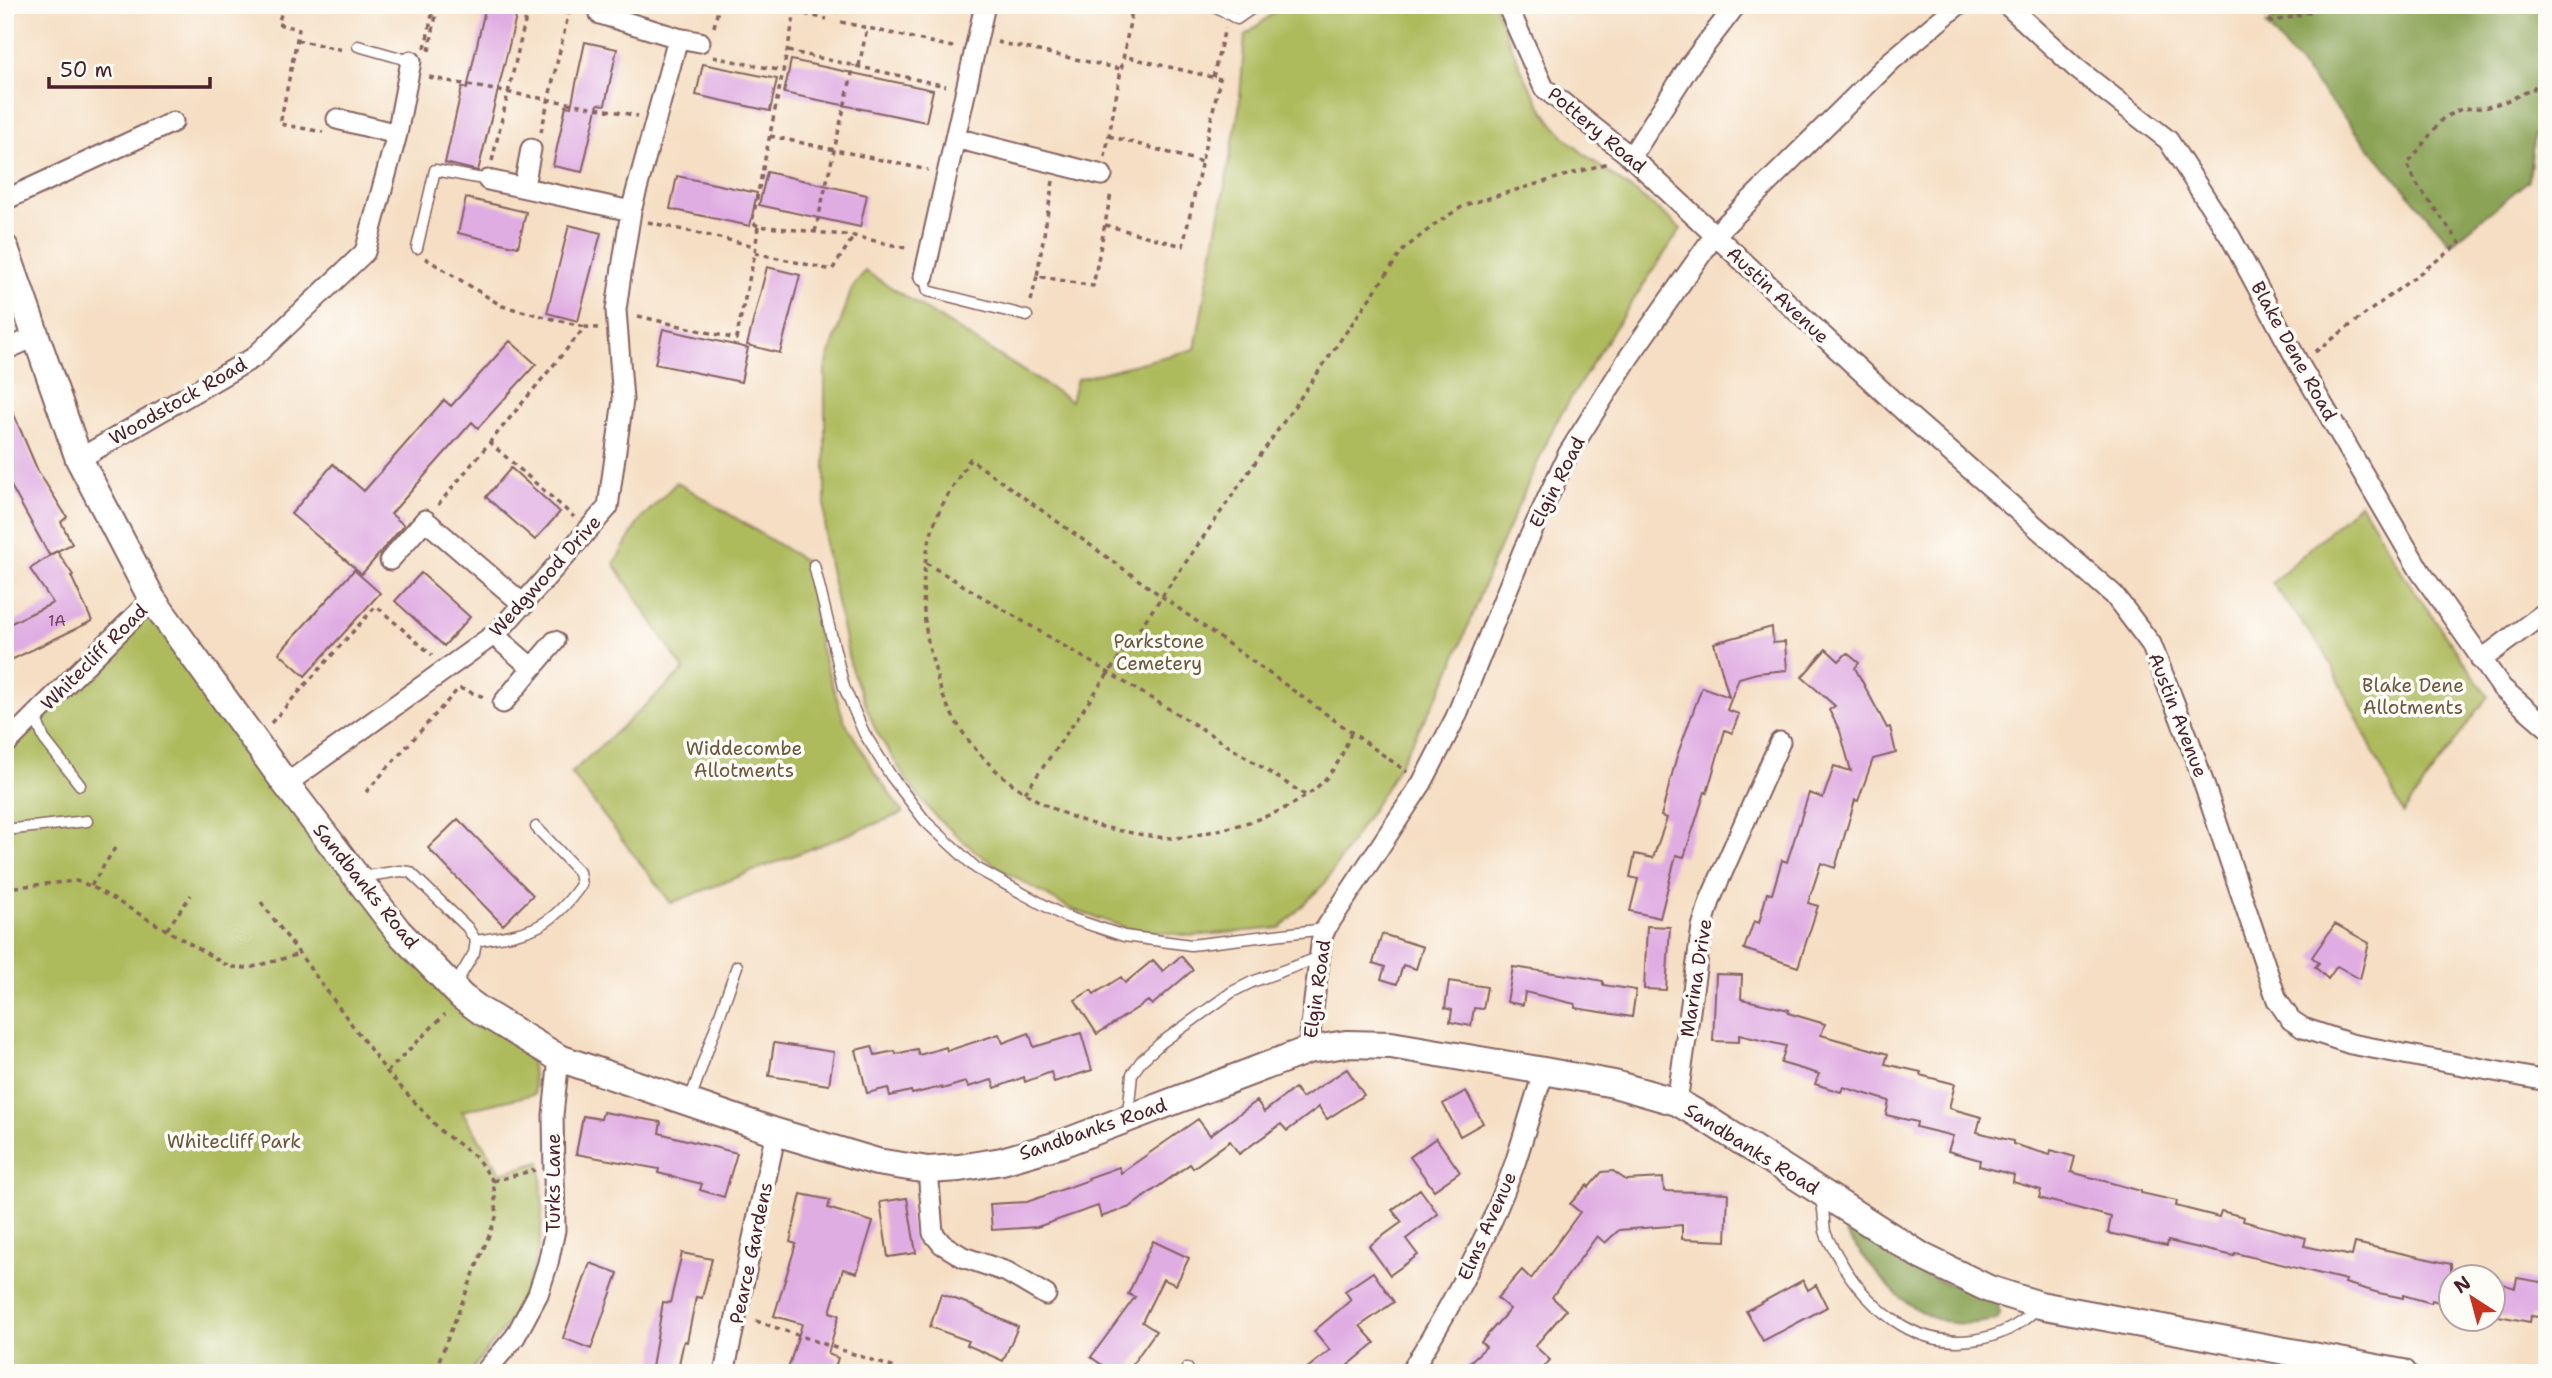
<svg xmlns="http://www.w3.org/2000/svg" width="2552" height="1378" font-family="'Shantell Sans',sans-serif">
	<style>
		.green { fill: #aebb5d; stroke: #7c6d44; stroke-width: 2 }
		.forest { fill: #8aa354; stroke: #6a6140; stroke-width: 2 }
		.building { fill: #e0ade3 }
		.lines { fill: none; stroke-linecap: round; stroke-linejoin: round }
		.lane-casing { stroke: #866260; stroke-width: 13 }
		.street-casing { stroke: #866260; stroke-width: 23 }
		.secondary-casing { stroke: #866260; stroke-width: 30 }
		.path { stroke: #866260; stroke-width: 3.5; stroke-dasharray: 5 5; stroke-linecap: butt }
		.lane { stroke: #fff; stroke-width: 10 }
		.street { stroke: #fff; stroke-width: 19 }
		.secondary { stroke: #fff; stroke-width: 26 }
		.labels { text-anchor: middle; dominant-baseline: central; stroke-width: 7; stroke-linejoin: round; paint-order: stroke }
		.number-label { font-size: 16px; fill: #704259 }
		.street-label { font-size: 19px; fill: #4a1f2b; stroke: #fdfcf7 }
		.park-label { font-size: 19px; fill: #6d563c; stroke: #fdfcf7 }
	</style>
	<rect width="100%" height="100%" fill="#fdfcf7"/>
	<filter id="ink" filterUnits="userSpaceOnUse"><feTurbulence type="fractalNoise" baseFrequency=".0143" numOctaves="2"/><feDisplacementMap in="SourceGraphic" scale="14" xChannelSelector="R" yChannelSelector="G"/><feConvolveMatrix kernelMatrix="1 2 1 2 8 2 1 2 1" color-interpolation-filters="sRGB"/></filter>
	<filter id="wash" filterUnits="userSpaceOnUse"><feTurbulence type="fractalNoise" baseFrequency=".00686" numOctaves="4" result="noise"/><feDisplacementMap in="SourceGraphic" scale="28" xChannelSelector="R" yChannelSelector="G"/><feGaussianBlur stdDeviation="1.57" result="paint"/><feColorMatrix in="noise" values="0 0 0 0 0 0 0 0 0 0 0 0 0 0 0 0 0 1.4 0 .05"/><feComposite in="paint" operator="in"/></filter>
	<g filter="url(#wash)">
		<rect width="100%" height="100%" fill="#f5dec3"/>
		<path class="green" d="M1283,5H1494C1511,44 1526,88 1552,122C1583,162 1643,193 1681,229L1612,332L1555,424L1492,564L1447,679L1389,783L1325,883L1280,928L1192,936L1127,928L1071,909L1004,871L976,852L934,815L909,784L876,731L851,668L825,546V369L852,288L865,271L1071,401L1077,379L1195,349L1239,109L1245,36Z
			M677,482L807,562L820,647L844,720L876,774L903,813L671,903L571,773L684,670L614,564L639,521Z
			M2360,503L2409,583L2488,696L2403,813L2326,654L2272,583Z
			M152,599L398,931L529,1040L535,1094L462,1111L501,1173L540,1162C546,1222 542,1268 510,1320C498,1339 482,1354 470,1373H5V745Z"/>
		<path class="forest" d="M2290,5H2547V132L2534,133L2529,180L2451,244L2266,25Z
			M1851,1230L1862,1231L1920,1273L1997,1302L2000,1312L1997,1320C1982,1322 1962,1326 1947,1322C1900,1311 1874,1269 1846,1234Z"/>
		<g id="blocks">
			<path class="building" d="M486,5H519L478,171L445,163L462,87L467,89Z
				M585,42L617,49L605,105L598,104L582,172L553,166L566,106L571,107Z
				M791,60L933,90L926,122L784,93Z
				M703,64L777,79L770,111L696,95Z
				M767,172L867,195L860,227L759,205Z
				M677,176L757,193L750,226L670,209Z
				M466,198L526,212L518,247L458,233Z
				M569,225L601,233L578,321L547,313Z
				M767,267L800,275L780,353L747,345Z
				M663,329L748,348L741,382L655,364Z
				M510,341L536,364L478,428L472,422L391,514L404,525L362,574L291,514L333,464L364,491L444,400L451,406Z
				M6,396L38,471L67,517L61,522L72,544L49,555L5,475Z
				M511,468L560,512L535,540L486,497Z
				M57,551L73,575L71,576L92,621L5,663V626L53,603L30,569Z
				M354,570L380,593L305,676L279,653Z
				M421,573L470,617L444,646L395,601Z
				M1772,627L1773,643L1785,642L1787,670L1757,673L1739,678L1727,710L1739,714L1732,733L1725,730L1707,793L1705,792L1684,857L1676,855L1660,918L1630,911L1638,879L1630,877L1635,854L1653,858L1667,818L1661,816L1676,759L1702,687L1729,697L1714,643Z
				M1826,649L1839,661L1847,653L1859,663L1855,668L1887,728L1890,727L1896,753L1873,759L1858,801L1855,800L1835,868L1821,863L1808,903L1818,906L1798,967L1744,949L1754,921L1759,923L1767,893L1772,894L1782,860L1787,862L1809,793L1823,798L1834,766L1851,771L1840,731L1829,710L1835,706L1802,677Z
				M458,819L533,895L503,925L428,848Z
				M2335,924L2369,943L2360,979L2337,966L2328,979L2315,967L2319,963L2312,957Z
				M1647,926L1670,927L1666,990L1644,989Z
				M1382,934L1423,947L1416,969L1403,965L1397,984L1381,979L1385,967L1373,963Z
				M1181,956L1193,970L1152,1005L1148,1001L1097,1034L1075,1000L1091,990L1094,994L1121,977L1125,983L1153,960L1163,971Z
				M1513,967L1581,977L1603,981V985L1636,990L1632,1017L1575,1008V1004L1525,992L1523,1005L1507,1002Z
				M1716,974L1742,975L1741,999L1789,1010L1788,1013L1825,1024L1821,1035L1888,1054L1885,1064L1921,1072L1920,1075L1955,1084L1949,1108L1981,1117L1977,1132L2013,1141V1144L2050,1155L2051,1150L2075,1157L2071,1172L2141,1191V1193L2177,1201L2176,1206L2219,1217L2221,1211L2244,1217L2243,1221L2306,1238L2304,1246L2352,1256L2355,1243L2451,1264V1306L2432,1300L2431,1303L2403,1295V1298L2379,1293L2345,1283L2346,1280L2235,1253L2234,1256L2168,1241L2167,1246L2108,1233L2111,1217L2039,1198L2041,1190L2013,1182L2014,1175L1979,1166L1980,1160L1948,1151L1953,1136L1916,1127L1917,1122L1886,1115L1889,1101L1843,1087L1841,1092L1815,1084L1819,1074L1781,1063L1786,1046L1739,1035V1042L1713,1041Z
				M1449,981L1487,987L1483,1009L1474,1008L1471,1026L1450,1022L1452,1010L1445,1008Z
				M1029,1033L1034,1047L1081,1033L1092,1070L1054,1082L1051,1072L1025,1082L1024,1077L995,1088L992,1080L968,1087L966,1082L942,1089L941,1087L912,1094L911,1091L890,1096L888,1088L867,1093L856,1050L872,1046L875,1055L895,1051L896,1054L917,1049L919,1055L946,1047L947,1051L999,1034L1003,1043Z
				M774,1043L834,1052L829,1085L769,1076Z
				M1347,1069L1364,1095L1327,1119L1319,1107L1287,1131L1281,1124L1239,1154L1230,1141L1193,1168L1190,1164L1130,1207L1101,1217L1098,1206L1037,1227L992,1230L990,1204L1027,1202L1089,1180L1088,1178L1119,1167L1121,1173L1198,1119L1210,1135L1257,1101L1264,1112L1295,1088L1302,1098Z
				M1466,1091L1483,1123L1460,1136L1443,1104Z
				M603,1112L661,1122L659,1133L737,1153L724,1197L700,1190L702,1184L658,1173L659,1169L576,1154L583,1116L601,1119Z
				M1436,1138L1460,1172L1434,1190L1410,1157Z
				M1613,1171L1626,1180L1663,1178L1664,1191L1728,1193L1726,1241L1682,1239V1225L1619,1230L1605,1243L1597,1236L1552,1297L1566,1310L1535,1346L1550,1360L1539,1373H1458L1486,1347L1481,1342L1510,1309L1497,1298L1522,1270L1531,1279L1580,1212L1570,1204L1587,1185L1589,1187L1602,1172Z
				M1420,1189L1438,1214L1406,1239L1418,1255L1390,1275L1369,1246L1402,1222L1392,1210Z
				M801,1194L830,1200L828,1208L873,1222L857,1273L843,1269L830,1312L839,1315L828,1354L838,1358L833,1373H799L788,1369L802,1324L774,1316L796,1244L790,1242Z
				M907,1198L916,1253L888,1257L880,1202Z
				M1153,1241L1189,1258L1176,1285L1163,1279L1142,1322L1156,1331L1126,1373H1113L1091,1357L1135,1297L1128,1294Z
				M682,1253L712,1259L702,1298L696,1297L687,1342L684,1341L677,1373H651L663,1302L670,1303Z
				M590,1263L618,1273L591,1349L563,1338Z
				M1373,1272L1394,1302L1360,1326L1375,1343L1339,1373H1301L1330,1350L1314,1331L1351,1300L1345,1291Z
				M2517,1278L2547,1283L2545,1318L2531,1316L2530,1322L2493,1315V1281L2515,1288Z
				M1803,1280L1808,1290L1816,1285L1827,1307L1763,1341L1746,1311Z
				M941,1294L966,1303L1018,1327L1003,1361L967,1345L969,1341L930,1327Z"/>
		</g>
	</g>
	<g filter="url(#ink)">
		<use href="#blocks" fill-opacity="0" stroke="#866260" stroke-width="2"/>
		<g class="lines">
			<g class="lane-casing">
				<path id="lane" d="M1213,5L1237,19L1257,5
					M838,7V5
					M358,46L411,61
					M417,248L435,170L488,180
					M924,276L928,291L1027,316
					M814,565L844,687L864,733L891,776L926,822L976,868L1064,916L1124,936L1191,945L1325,929
					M35,716L44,739L80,785
					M5,830L87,821
					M361,877L400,871L410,872L467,927L476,941L474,953L455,985
					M476,941C531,932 548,931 581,885L579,872L536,827
					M690,1100L737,966
					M1128,1114L1132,1074L1142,1060L1161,1043L1232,992L1252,982L1320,957
					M1820,1199C1825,1209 1823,1220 1825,1231C1827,1239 1833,1248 1837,1255C1852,1283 1875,1310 1903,1326C1946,1351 2003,1344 2037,1308
					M1187,1368L1190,1373"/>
			</g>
			<g class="street-casing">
				<path id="street" d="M1507,5L1544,88L1631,157L1907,414L2114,595L2151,644L2190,743L2277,1000L2291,1020L2303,1028L2351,1044L2547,1081
					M2007,5L2076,68L2168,140L2231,238L2299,364L2420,571L2502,688L2547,727
					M600,14L678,38
					M337,119L397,134
					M955,138L1102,175
					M1631,157L1690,65L1736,5
					M488,180L631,211
					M524,186L531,149
					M5,200L173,122
					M924,276L985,5
					M5,350L37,336
					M79,459L253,358L365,252L397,134L411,61
					M390,560L425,520L524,605
					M494,635L532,668L503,703
					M2481,660L2547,611
					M532,668L555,641
					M5,745L152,599
					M286,784L499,631L608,507L623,400L616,310L620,281L631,211L678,38L700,42
					M1308,1050L1322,937L1326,928L1422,783L1456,717L1523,551L1568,454L1629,357L1714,236L1891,61L1958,5
					M1677,1102L1702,927L1711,898L1780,742
					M928,1170L933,1233L942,1244L963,1257L1007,1272L1046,1295
					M484,1373L515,1337L538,1294L548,1263L555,1230L553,1115L559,1058
					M724,1373L776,1132
					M1410,1373C1451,1307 1489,1236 1515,1163C1525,1132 1534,1101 1544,1071"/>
			</g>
			<g class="secondary-casing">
				<path id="secondary" d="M5,248L79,459L152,599L286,784L398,931L462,997L481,1011L559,1058L776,1132L877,1162L928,1170L959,1168L1002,1161L1061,1144L1308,1050L1346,1044L1391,1045L1544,1071L1614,1084L1677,1102L1708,1120L1923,1257L1989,1289L2040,1305L2403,1373"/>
			</g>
			<path class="path" d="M284,5L278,24L299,29L280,124L323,132
				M2256,5L2271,22L2296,16L2302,5
				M2453,5L2451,11L2462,9L2465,5
				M795,12L827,19
				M2296,16L2312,11L2318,5
				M841,22L957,48
				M714,27L719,5
				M297,40L343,50
				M997,42L1121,69
				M425,48L434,5
				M429,51L438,5
				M788,51L946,86
				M713,57L783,71L795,12L762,5
				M859,66L867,28
				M429,77C498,92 568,102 638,116
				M1213,77L1225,28
				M541,132L570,7L564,5
				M770,136L928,170
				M1109,136L1202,162
				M1105,157L1133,5
				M492,161L529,5
				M1053,181L1037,276L1093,286L1111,193
				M648,222L755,246
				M1105,225L1183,246L1220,79L1123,56
				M758,226L752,222L783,71
				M815,232L854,65
				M755,253L832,270L854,236
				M425,258L502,306L585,327
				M1031,301L1037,276
				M638,316L736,339L755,253L758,226L854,236L910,249
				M2315,352L2460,243L2418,186L2407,165L2443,118L2461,109L2484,108L2504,102L2533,89L2540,79L2543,58L2547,57
				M489,442L574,517
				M438,505L585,327L598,328
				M926,563L1199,727L1305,795
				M271,723L376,606L432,655
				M1351,733C1347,743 1343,753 1338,762C1315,801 1268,818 1227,828C1213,831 1199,835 1185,837C1166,840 1145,835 1127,832C1047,819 971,769 941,691C937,680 935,667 931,655C920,610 920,563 936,519C944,498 959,478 970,459L1407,772
				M366,792L459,688L484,697
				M1025,793L1404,249L1438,222L1465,205L1608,163
				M91,886L115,848
				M5,888L76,881L91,886L230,967L249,968L300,954
				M261,902L387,1072L443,1133L476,1157L493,1181L497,1215L434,1373
				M167,929L191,895
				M387,1072L445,1014
				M493,1181L535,1170
				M756,1321L898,1369"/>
			<use href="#lane" class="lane"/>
			<use href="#street" class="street"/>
			<use href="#secondary" class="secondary"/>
		</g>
	</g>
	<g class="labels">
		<g class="number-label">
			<text x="57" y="620">1A</text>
		</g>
		<g class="street-label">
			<text transform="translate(1597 130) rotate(40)">Pottery Road</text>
			<text transform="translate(1778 295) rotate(43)">Austin Avenue</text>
			<text transform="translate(2294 351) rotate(61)">Blake Dene Road</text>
			<text transform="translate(178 401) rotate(-30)">Woodstock Road</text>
			<text transform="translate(1557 482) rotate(-63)">Elgin Road</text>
			<text transform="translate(545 576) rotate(-48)">Wedgwood Drive</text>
			<text transform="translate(94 657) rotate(-45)">Whitecliff Road</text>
			<text transform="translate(2178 715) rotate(69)">Austin Avenue</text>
			<text transform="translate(366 886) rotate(51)">Sandbanks Road</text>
			<text transform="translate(1696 978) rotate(-81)">Marina Drive</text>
			<text transform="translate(1317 989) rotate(-82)">Elgin Road</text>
			<text transform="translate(1093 1129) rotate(-19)">Sandbanks Road</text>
			<text transform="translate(1752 1149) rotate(32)">Sandbanks Road</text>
			<text transform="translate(553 1183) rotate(-90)">Turks Lane</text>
			<text transform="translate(1487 1226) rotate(-66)">Elms Avenue</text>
			<text transform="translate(751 1253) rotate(-78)">Pearce Gardens</text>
		</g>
		<g class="park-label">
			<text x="1159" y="641">Parkstone<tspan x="1159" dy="22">Cemetery</tspan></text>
			<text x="2413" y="685">Blake Dene<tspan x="2413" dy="22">Allotments</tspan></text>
			<text x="744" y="748">Widdecombe<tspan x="744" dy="22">Allotments</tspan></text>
			<text x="234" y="1141">Whitecliff Park</text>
		</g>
	</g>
	<rect width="2552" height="1378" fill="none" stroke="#fdfcf7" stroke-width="28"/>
	<g transform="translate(2472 1298) rotate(324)"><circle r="33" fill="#fdfcf7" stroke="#b5a4a5" stroke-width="2"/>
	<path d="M0-5L12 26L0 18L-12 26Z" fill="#c8321e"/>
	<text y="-10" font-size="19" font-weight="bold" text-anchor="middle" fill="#4a1f2b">N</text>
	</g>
	<path d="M49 77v10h161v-10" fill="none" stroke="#4a1f2b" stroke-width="3.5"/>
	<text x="60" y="77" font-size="21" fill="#4a1f2b" stroke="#fdfcf7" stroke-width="5" paint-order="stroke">50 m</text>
</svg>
